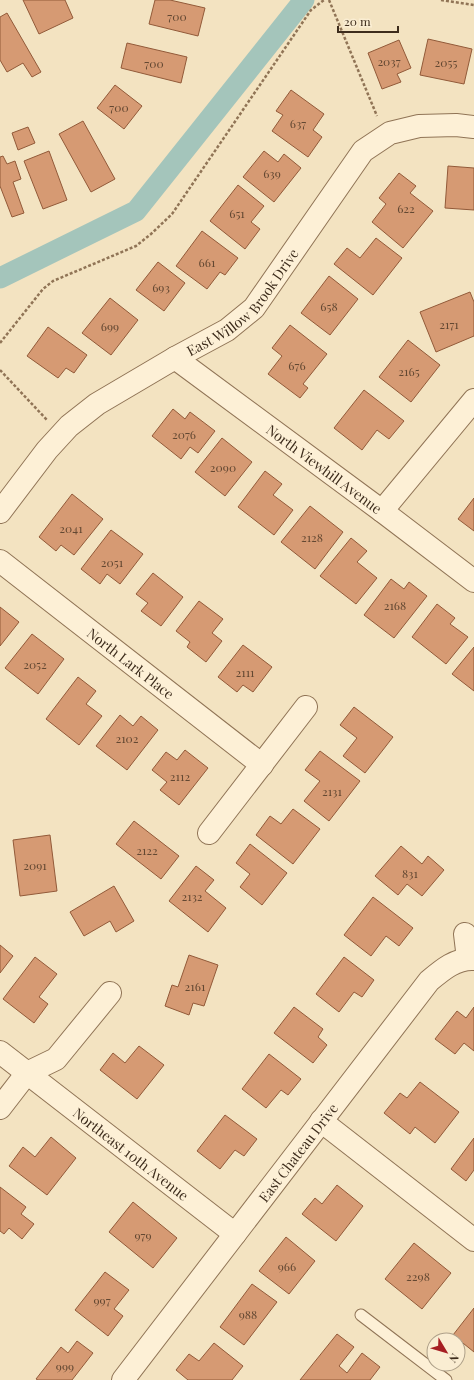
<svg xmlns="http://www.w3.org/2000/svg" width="474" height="1380" font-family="'Playfair Display',serif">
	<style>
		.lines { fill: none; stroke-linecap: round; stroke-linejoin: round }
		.canal { stroke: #a4c5bb; stroke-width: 21 }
		.building { fill: #d69a73; stroke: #925a39 }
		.service-casing { stroke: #907456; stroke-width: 13 }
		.minor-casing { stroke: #907456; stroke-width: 24 }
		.path { stroke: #907456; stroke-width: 2.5; stroke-dasharray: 3 2; stroke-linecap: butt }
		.service { stroke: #fdf0d6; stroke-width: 11 }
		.minor { stroke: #fdf0d6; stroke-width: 22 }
		.labels { text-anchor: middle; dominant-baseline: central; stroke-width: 4; stroke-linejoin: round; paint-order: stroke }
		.number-label { font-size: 12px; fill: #634832 }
		.street-label { font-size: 14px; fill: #3d2c1c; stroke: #faedd2 }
	</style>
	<rect width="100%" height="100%" fill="#f3e3c1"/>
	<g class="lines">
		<path class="canal" d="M0,278L136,211L304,0"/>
	</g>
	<path class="building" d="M23,0H65L73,18L39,34Z
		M155,0H170L205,8L198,36L149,24Z
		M7,13L41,72L32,77L23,63L7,72L0,60V17Z
		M428,39L472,49L464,84L420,75Z
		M399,40L411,68L397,74L401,82L382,89L368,53Z
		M127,43L187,57L181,83L121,68Z
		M115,85L142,106L124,129L97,108Z
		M291,90L324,114L313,130L322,137L308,157L272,131L283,115L276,111Z
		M83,121L115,179L91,192L59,134Z
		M28,127L35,143L18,150L12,133Z
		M49,151L67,200L43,209L24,161Z
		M264,151L278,162L284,154L301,168L274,202L243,177Z
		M3,156L7,164L15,161L21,179L13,182L24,213L12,217L0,186V157Z
		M448,166L474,168V210L445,208Z
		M399,173L416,186L410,193L433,211L403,248L372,222L386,204L379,198Z
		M238,185L264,206L251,222L260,229L245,249L210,221Z
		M202,231L238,258L225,275L220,272L207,289L176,266Z
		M376,238L402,258L373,295L334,264L347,248L360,258Z
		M158,262L185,283L164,311L136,290Z
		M329,276L358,299L330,335L301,313Z
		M470,292L474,302V336L436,352L420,312Z
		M110,298L138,320L111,355L82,333Z
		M290,325L327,354L303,384L308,388L300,398L268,374L282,356L272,348Z
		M48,327L87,355L74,373L66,368L58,378L27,356Z
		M408,340L440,365L411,402L379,377Z
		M364,390L404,421L389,439L377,430L362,450L334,428Z
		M173,409L185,419L190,412L215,431L198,453L190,447L181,459L152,436Z
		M222,438L252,462L225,496L195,472Z
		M265,471L282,484L273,495L293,510L274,535L238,507Z
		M72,494L103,519L74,555L61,545L56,551L39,537Z
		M474,498V531L458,519Z
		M310,506L343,532L315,569L281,542Z
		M111,530L143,554L120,584L107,574L100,584L81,569Z
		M351,538L367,551L357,562L377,578L356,604L320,576Z
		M153,573L183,597L161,626L141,611L148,603L136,594Z
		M391,579L404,589L409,582L427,596L394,638L364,615Z
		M199,601L223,619L212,633L222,641L206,662L187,647L190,642L176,631Z
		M437,604L455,618L450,624L468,637L446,664L412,637Z
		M0,607L19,622L0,646Z
		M32,634L64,659L38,694L5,668Z
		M243,645L272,667L253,692L243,685L237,692L218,677Z
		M474,647V691L452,674Z
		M78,677L96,691L86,704L102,716L79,745L46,719Z
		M354,707L393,737L365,773L343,756L357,738L340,725Z
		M120,715L133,726L141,716L158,730L127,770L96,746Z
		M185,750L208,768L179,805L160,790L167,782L152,770L166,752L177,760Z
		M320,751L360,781L329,821L304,801L320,781L305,770Z
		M293,809L320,829L293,864L256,835L270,816L281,824Z
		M134,821L179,856L161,879L116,844Z
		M50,835L57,891L20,896L13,840Z
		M250,844L287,873L262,905L240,887L250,874L236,863Z
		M401,846L422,864L428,856L444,870L422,896L407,884L398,895L375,876Z
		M196,866L214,880L205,891L226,908L208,932L169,901Z
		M114,886L134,921L116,932L110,921L84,936L70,912Z
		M373,897L413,928L399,946L386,936L371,956L344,935Z
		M0,945L13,956L0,973Z
		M189,955L218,965L204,1006L193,1003L189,1015L165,1006L172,985L178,987Z
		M35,957L57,974L39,997L48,1004L34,1023L3,999Z
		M344,957L374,980L362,997L354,992L339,1012L316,994Z
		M294,1007L323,1029L318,1037L327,1045L313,1063L274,1033Z
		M474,1007V1051L464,1043L455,1054L435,1039L457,1011L466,1018Z
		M139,1046L164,1065L137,1099L100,1070L113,1053L125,1063Z
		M269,1054L301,1079L288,1095L281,1090L266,1108L242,1089Z
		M420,1082L459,1112L435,1143L415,1127L410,1134L384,1113L400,1093L407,1098Z
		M225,1115L257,1139L244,1156L235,1150L220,1169L197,1151Z
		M51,1137L76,1158L47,1195L9,1166L23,1147L35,1157Z
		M474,1138V1170L466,1181L451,1169Z
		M337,1185L363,1206L336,1241L302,1214L315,1198L322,1204Z
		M0,1187L26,1207L21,1214L34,1224L22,1239L9,1228L4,1234L0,1231Z
		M133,1202L177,1238L153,1268L109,1232Z
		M286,1237L315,1261L289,1294L259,1271Z
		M414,1243L451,1273L422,1309L385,1279Z
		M105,1272L129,1290L114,1309L123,1316L108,1336L75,1310Z
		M252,1284L277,1302L244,1345L220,1327Z
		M474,1308V1352L453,1335Z
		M337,1334L354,1347L339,1366L347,1373L362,1353L380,1367L370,1380H300Z
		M77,1341L93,1353L72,1380H38L36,1379L61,1347L68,1353Z
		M214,1343L243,1366L232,1380H188L176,1370L189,1354L199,1361Z"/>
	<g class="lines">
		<g class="service-casing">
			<path id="service" d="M361,1315L446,1380"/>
		</g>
		<g class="minor-casing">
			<g id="minor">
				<path id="s1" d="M175,358L382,511L474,581"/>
				<path d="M382,511L474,400"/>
				<path id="s2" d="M0,512L47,450L69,426L97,404L175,358L227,330L254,308L363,151L390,133L419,126L456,125L474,127"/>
				<path id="s3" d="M0,561L262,765"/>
				<path d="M209,833L306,707"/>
				<path d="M465,934L468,959"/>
				<path id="s4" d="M0,1052L235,1234"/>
				<path d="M0,1108L27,1073L56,1059L110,993"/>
				<path d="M321,1121L474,1240"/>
				<path id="s5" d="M123,1380L429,981C442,970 456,958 474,959"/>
			</g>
		</g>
		<path class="path" d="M329,0L377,116
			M441,0L474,5
			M0,343L43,289L53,281L136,246L151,234L172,214L311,10L324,0
			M0,370L47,420"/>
		<use href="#service" class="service"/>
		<use href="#minor" class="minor"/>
	</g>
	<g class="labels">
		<g class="number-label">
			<text x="177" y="16">700</text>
			<text x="389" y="61">2037</text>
			<text x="446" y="62">2055</text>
			<text x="154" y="63">700</text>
			<text x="119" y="107">700</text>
			<text x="298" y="123">637</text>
			<text x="272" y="173">639</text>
			<text x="406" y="208">622</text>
			<text x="237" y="213">651</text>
			<text x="207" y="262">661</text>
			<text x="161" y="287">693</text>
			<text x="329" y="306">658</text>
			<text x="449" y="324">2171</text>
			<text x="110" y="326">699</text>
			<text x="297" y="365">676</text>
			<text x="409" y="371">2165</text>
			<text x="184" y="434">2076</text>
			<text x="223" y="467">2090</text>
			<text x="71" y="528">2041</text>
			<text x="312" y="537">2128</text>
			<text x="112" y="562">2051</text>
			<text x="395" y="605">2168</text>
			<text x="35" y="664">2052</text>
			<text x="245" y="672">2111</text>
			<text x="127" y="738">2102</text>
			<text x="180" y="776">2112</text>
			<text x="332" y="791">2131</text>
			<text x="147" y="850">2122</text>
			<text x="35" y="865">2091</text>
			<text x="410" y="873">831</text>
			<text x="192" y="896">2132</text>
			<text x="195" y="986">2161</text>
			<text x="143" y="1235">979</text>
			<text x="287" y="1266">966</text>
			<text x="418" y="1276">2298</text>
			<text x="102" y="1300">997</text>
			<text x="248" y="1314">988</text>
			<text x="65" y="1366">999</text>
		</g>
		<g class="street-label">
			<text stroke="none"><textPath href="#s2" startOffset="326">East Willow Brook Drive</textPath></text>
			<text stroke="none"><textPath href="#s1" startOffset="186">North Viewhill Avenue</textPath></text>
			<text stroke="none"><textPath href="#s3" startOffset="166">North Lark Place</textPath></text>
			<text stroke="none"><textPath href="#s5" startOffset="287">East Chateau Drive</textPath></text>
			<text stroke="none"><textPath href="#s4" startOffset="166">Northeast 10th Avenue</textPath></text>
		</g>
	</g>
	<g transform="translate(446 1352) rotate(128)"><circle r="19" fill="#faedd2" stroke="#aea089"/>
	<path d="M0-3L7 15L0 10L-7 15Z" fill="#a61e22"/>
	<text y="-6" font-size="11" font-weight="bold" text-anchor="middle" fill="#3d2c1c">N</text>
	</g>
	<path d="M338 26v6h60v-6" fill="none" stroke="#3d2c1c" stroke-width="2"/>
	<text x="344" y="26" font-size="12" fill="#3d2c1c" stroke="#faedd2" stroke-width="3" paint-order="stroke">20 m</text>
</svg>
